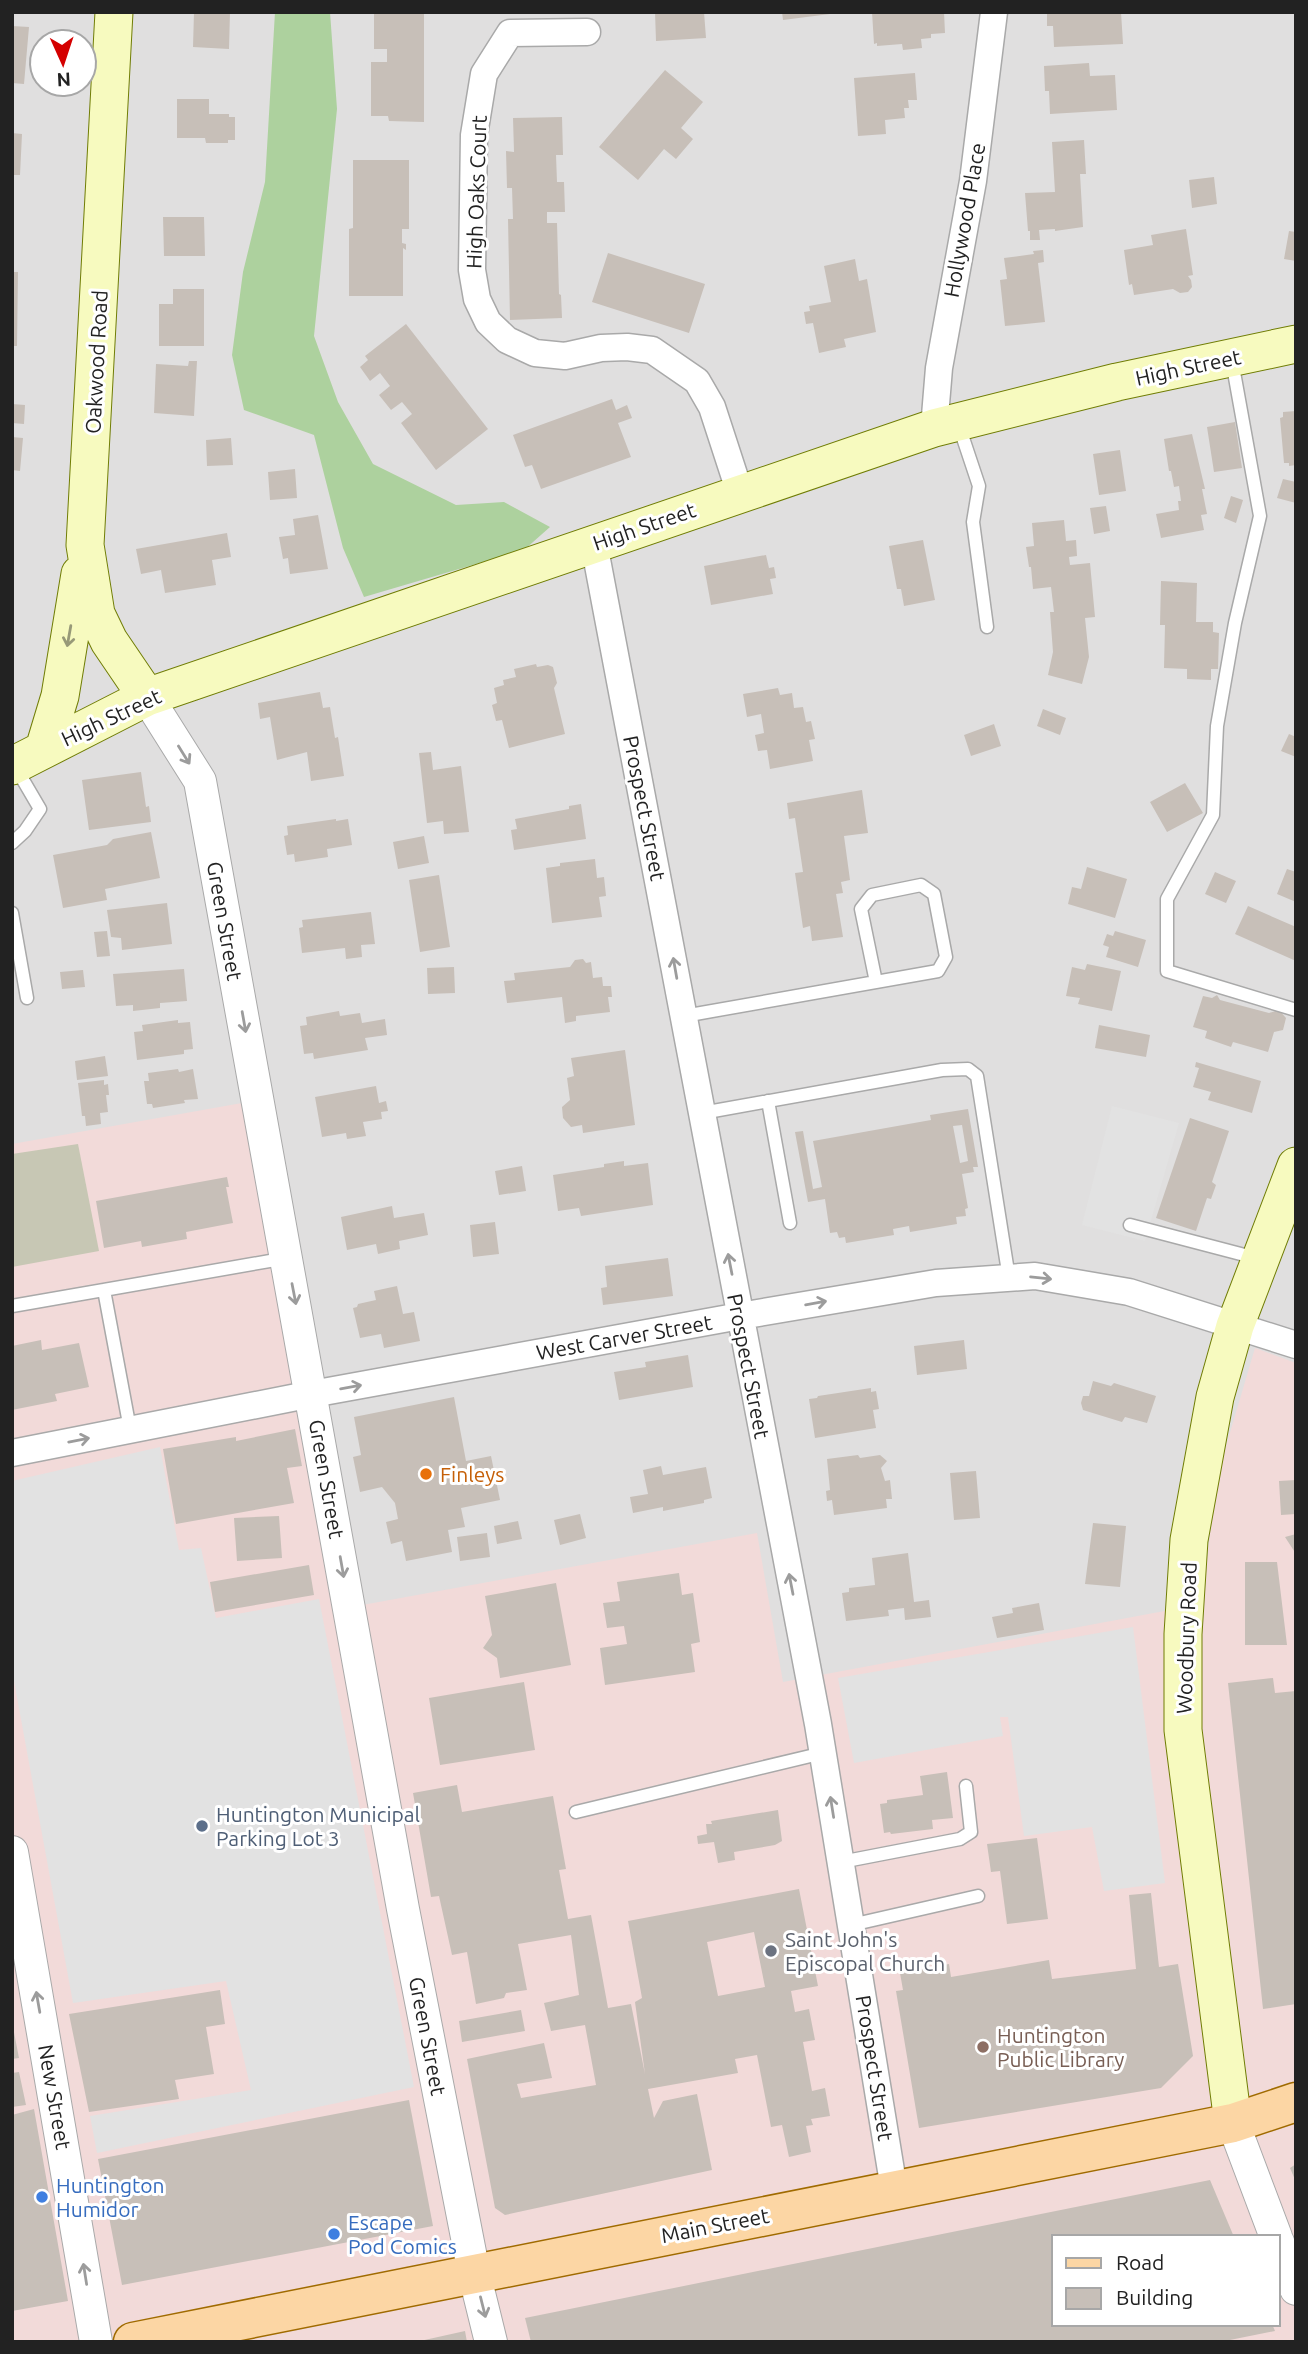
<svg xmlns="http://www.w3.org/2000/svg" width="1308" height="2354" font-family="Ubuntu,sans-serif">
	<style>
		.residential { fill: #e0dfdf; fill-rule: evenodd }
		.commercial { fill: #f2dad9; fill-rule: evenodd }
		.construction { fill: #c7c7b4 }
		.forest { fill: #add19e }
		.parking { fill: #e2e2e2 }
		.building { fill: #c7bfb8; fill-rule: evenodd }
		.lines { fill: none; stroke-linecap: round; stroke-linejoin: round }
		.service-casing { stroke: #a9a9a9; stroke-width: 15 }
		.minor-casing { stroke: #a9a9a9; stroke-width: 29 }
		.tertiary-casing { stroke: #a9a9a9; stroke-width: 34 }
		.secondary-casing { stroke: #707d05; stroke-width: 39 }
		.primary-casing { stroke: #a06b00; stroke-width: 41 }
		.service { stroke: #fff; stroke-width: 12 }
		.minor { stroke: #fff; stroke-width: 26 }
		.tertiary { stroke: #fff; stroke-width: 32 }
		.secondary { stroke: #f7fabf; stroke-width: 37 }
		.primary { stroke: #fcd6a4; stroke-width: 38 }
		.oneway { stroke: #979978 }
		.oneway2 { stroke: #9c9c9c }
		.food-dot { fill: #e8710a; stroke: #fff; stroke-width: 2.5 }
		.service-dot { fill: #5c6f8a; stroke: #fff; stroke-width: 2.5 }
		.worship-dot { fill: #6b7280; stroke: #fff; stroke-width: 2.5 }
		.education-dot { fill: #8d6e63; stroke: #fff; stroke-width: 2.5 }
		.shop-dot { fill: #3f7fe0; stroke: #fff; stroke-width: 2.5 }
		.labels { text-anchor: middle; dominant-baseline: central; stroke-width: 6; stroke-linejoin: round; paint-order: stroke }
		.street-label { font-size: 21px; fill: #222; stroke: #fff }
		.food-label { font-size: 21px; fill: #c56008; stroke: #fff; text-anchor: start }
		.service-label { font-size: 21px; fill: #4e5e75; stroke: #fff; text-anchor: start }
		.worship-label { font-size: 21px; fill: #5b616d; stroke: #fff; text-anchor: start }
		.education-label { font-size: 21px; fill: #785e54; stroke: #fff; text-anchor: start }
		.shop-label { font-size: 21px; fill: #366cbe; stroke: #fff; text-anchor: start }
	</style>
	<rect width="100%" height="100%" fill="#f2efe9"/>
	<path class="residential" d="M12,12H1296V2342H12ZM42,42H84V84H42ZM1054,2237H1278V2324H1054Z"/>
	<path class="commercial" d="M242,1103L335,1610L757,1533L783,1682L1202,1604L1216,1480L1255,1348L1296,1363V2342H12V1144ZM1054,2237H1278V2324H1054Z"/>
	<path class="construction" d="M78,1144L99,1251L12,1267V1154Z"/>
	<path class="forest" d="M275,12H330L337,109L314,336L338,402L373,464L456,505L504,502L550,527L524,550L364,597L343,548L314,435L244,410L232,355L243,272L265,182Z"/>
	<path class="parking" d="M1112,1106L1179,1123L1145,1241L1082,1225Z
		M160,1447L179,1550L201,1548L216,1618L319,1599L414,2087L97,2153L90,2116L251,2090L226,1981L73,2003L12,1670V1481Z
		M1133,1627L1165,1883L1104,1891L1092,1827L1024,1836L1008,1717H1000L1003,1736L854,1763L838,1678Z"/>
	<path class="building" d="M194,12H230L229,49L193,47Z
		M374,12H424V122L389,121L388,116H371V62H387V49H374Z
		M655,12H704L706,38L656,41Z
		M782,12H830V14L783,20Z
		M872,12H944L945,33L931,34V38L921,39L922,48L903,50L902,44L877,46V43L874,44Z
		M1047,12H1121L1123,44L1054,47L1053,26H1047Z
		M12,26L29,27L24,84L12,83Z
		M1089,63L1090,76L1115,75L1117,110L1050,114L1049,91H1045L1044,66Z
		M665,70L703,102L681,128L693,139L676,159L664,149L638,180L599,147Z
		M915,73L917,100H908L909,108H904L905,118L885,120L886,134L858,136L854,78Z
		M177,99H209V114H229V117H235V140H228V143H206L205,138H177Z
		M562,117L563,155H556L557,182H564L565,212H547V223H557L559,294L561,295L562,318L510,320L508,219H513L512,188H507L506,151L514,152L513,118Z
		M12,133L22,134L20,175H12Z
		M1084,140L1086,174H1080L1083,227L1055,231V229L1039,230L1040,240H1030V231H1028L1025,193L1055,192L1052,142Z
		M353,160H409V229H402V243L406,244V250L403,248V296H349V229L353,228Z
		M1214,177L1217,204L1192,208L1189,180Z
		M163,217H204L205,256H164Z
		M1186,229L1193,275L1188,276L1191,280L1192,287L1188,292L1180,293L1173,289L1134,295L1132,284L1129,285L1124,250L1153,245L1151,235Z
		M1289,231L1296,232V261L1284,259Z
		M1043,250L1044,262L1038,263L1045,322L1005,326L1000,280L1007,279L1004,258L1034,254L1033,251Z
		M608,253L705,284L689,333L592,302Z
		M855,259L859,281L867,279L876,332L844,339L846,347L819,353L813,323L806,324L804,312L810,311L809,306L831,302L824,266Z
		M12,272H18L17,346H12Z
		M173,289H204V346H159V304H173Z
		M406,324L488,429L436,470L401,423L412,414L402,402L391,410L379,395L390,386L380,373L370,381L360,367L368,360L365,356Z
		M189,361H197L194,416L154,413L156,364L188,366Z
		M612,399L616,410L627,405L632,418L618,423L631,457L541,489L532,465L525,467L513,435Z
		M12,404L25,405L24,424L12,423Z
		M1296,411V465L1289,466V463H1284L1280,418L1283,417V412Z
		M1235,422L1242,468L1214,472L1207,427Z
		M1192,434L1205,489H1202L1207,514L1201,515L1204,530L1161,538L1156,514L1179,510L1178,501H1181L1179,486L1174,487L1171,471H1169L1164,439Z
		M12,437L23,438L20,471L12,470Z
		M231,438L233,465L207,466L206,440Z
		M1120,450L1126,491L1099,495L1093,454Z
		M295,469L297,498L270,500L268,472Z
		M1283,479L1296,482V503L1277,498Z
		M1231,496L1243,500L1236,523L1224,518Z
		M1106,506L1110,531L1094,534L1090,508Z
		M318,515L328,569L290,574L288,558L283,559L279,537L295,535L293,519Z
		M1064,520L1066,541L1076,540L1077,556L1069,557L1070,565L1090,563L1095,617L1085,618L1089,657L1082,684L1048,675L1053,652L1050,612H1054L1051,587L1033,589L1031,567H1029L1026,547L1034,546L1032,523Z
		M227,533L231,557L212,560L216,585L165,593L161,570L141,574L136,549Z
		M923,540L935,600L904,606L901,589H897L889,546Z
		M766,555L769,568L774,567L776,578L770,579L773,594L711,605L704,566Z
		M1161,581L1197,583L1196,622H1213V632L1219,633L1218,669H1211V680L1187,679V669L1164,668L1165,625H1160Z
		M536,664L537,667L548,665L553,667L557,683L554,688L565,734L509,748L502,720L496,721L492,705L497,703L494,688L504,685L503,680L516,677L514,669Z
		M778,688L780,695L792,693L794,708L803,707L806,722L811,721L815,739L809,740L813,761L770,769L767,750L758,751L755,735L764,733L761,714L747,717L743,694Z
		M320,692L323,708L330,707L335,738L338,737L344,776L311,781L307,752L277,760L270,717L260,719L258,703Z
		M1043,709L1066,718L1060,735L1037,726Z
		M994,724L1001,746L971,756L964,735Z
		M1289,734L1296,737V757L1281,751Z
		M431,752L433,770L461,766L469,832L444,834L443,821L427,823L419,753Z
		M141,772L146,807L149,806L151,822L89,830L82,780Z
		M1185,783L1203,813L1167,832L1150,802Z
		M862,790L868,833L844,836L850,880L841,882L843,893L836,894L843,937L812,941L810,926L803,928L795,873L803,872L795,818L789,819L787,803Z
		M581,804L586,839L514,850L511,830L517,829L515,819L569,809V806Z
		M336,819V821L348,819L352,845L327,849L328,857L295,862L294,854L287,855L284,836L288,835L287,826Z
		M151,832L160,878L105,889L107,900L63,908L53,855L107,845L113,839Z
		M424,836L429,863L398,869L393,842Z
		M595,859L597,878L604,877L606,896L599,897L602,917L552,923L546,868L560,866V863Z
		M1087,867L1127,879L1115,918L1068,904L1072,887L1081,889Z
		M1287,869L1296,872V902L1277,894Z
		M1215,872L1236,881L1226,903L1205,894Z
		M439,875L450,947L420,952L409,880Z
		M167,903L172,944L122,950L121,938L111,937L107,910Z
		M1248,906L1296,927V961L1235,934Z
		M371,912L375,944L361,945L362,957L346,959L345,948L302,953L299,928L303,927L302,920Z
		M107,931L110,956L97,957L94,932Z
		M1115,931L1146,940L1138,967L1106,957L1109,947L1103,945L1107,934L1113,936Z
		M583,959L586,963L591,962L593,978L602,977L603,986H611L612,997H608L610,1012L576,1016V1021L565,1023L562,997L507,1003L504,981L515,980L514,973L570,967L575,960Z
		M1087,964L1121,971L1112,1011L1078,1004L1080,998L1066,996L1072,967L1085,970Z
		M454,967L455,993L428,994L427,968Z
		M184,969L187,1001L160,1003V1008L133,1011V1005L116,1006L113,974Z
		M83,970L85,987L62,989L60,972Z
		M1217,995L1220,1000L1269,1013L1279,1010L1286,1018L1283,1030L1274,1032L1268,1052L1233,1042L1231,1047L1205,1038L1207,1031L1193,1027L1203,996L1212,998Z
		M339,1011L340,1016L360,1013L362,1023L385,1019L387,1035L365,1038L368,1050L314,1059L313,1053L304,1054L300,1026L307,1025L306,1017Z
		M178,1020V1023L190,1022L193,1049L184,1050V1054L137,1060L134,1032L143,1031L142,1025Z
		M1099,1025L1150,1035L1146,1057L1095,1048Z
		M625,1050L635,1125L583,1133L582,1125L571,1127L563,1118L562,1107L570,1100L567,1078L574,1076L571,1058Z
		M105,1056L108,1076L77,1080L75,1061Z
		M1196,1062L1261,1081L1252,1113L1208,1100L1211,1092L1193,1087L1199,1068L1195,1067Z
		M178,1069L179,1072L193,1069L198,1099L184,1100L185,1103L153,1108L152,1104H147L144,1081H149L148,1073Z
		M104,1080V1085L108,1084L109,1095H106L108,1112L100,1113L101,1124L86,1126L85,1116H82L78,1083Z
		M376,1086L379,1103L386,1101L388,1111L381,1112L382,1119L363,1122L366,1136L347,1139L346,1133L322,1137L315,1097Z
		M968,1109L978,1167H973L974,1172L962,1174L968,1208L965,1209L966,1216L956,1217L957,1224L910,1232L909,1226L893,1229L894,1235L846,1243L845,1237L839,1238L837,1232L830,1233L825,1199L808,1202L795,1132L803,1131L813,1189L822,1187L813,1141L931,1120L930,1115ZM962,1125L968,1161L960,1163L953,1126Z
		M1190,1118L1229,1131L1212,1182L1216,1185L1211,1199L1207,1198L1196,1231L1156,1218Z
		M624,1161V1166L648,1163L653,1205L581,1216L579,1208L558,1211L553,1175L604,1167V1164Z
		M522,1166L526,1191L499,1195L495,1171Z
		M227,1177L229,1187H226L233,1223L186,1232L187,1239L142,1247L141,1241L104,1248L96,1201Z
		M392,1206L394,1218L424,1213L428,1235L399,1241L400,1249L378,1254L376,1244L347,1250L341,1217Z
		M495,1222L499,1254L473,1257L470,1225Z
		M668,1258L673,1296L603,1305L601,1288L607,1287L605,1266Z
		M397,1286L403,1314L414,1312L420,1341L384,1348L381,1334L360,1338L353,1308L357,1307L358,1304L376,1300L374,1291Z
		M41,1340L42,1350L79,1343L89,1387L55,1394L57,1401L12,1410V1346Z
		M964,1340L967,1369L917,1375L914,1346Z
		M688,1355L693,1387L619,1400L614,1372L646,1367L645,1362Z
		M1093,1381L1111,1386L1114,1383L1156,1396L1147,1423L1125,1417L1122,1422L1083,1410L1081,1403L1083,1396H1089Z
		M871,1388V1392L876,1391L879,1409L873,1410L876,1428L815,1438L809,1399L817,1398L818,1396Z
		M454,1397L466,1461L491,1456L500,1500L461,1508L465,1527L448,1530L452,1552L406,1561L402,1541L391,1544L386,1522L398,1519L395,1503L382,1487L360,1492L353,1457L361,1455L354,1417Z
		M295,1429L302,1466L287,1468L294,1503L176,1524L163,1449L236,1437V1441Z
		M858,1455L860,1458L880,1455L887,1461L881,1468L885,1481L890,1480L892,1499H886L887,1508L834,1515L832,1500L827,1501L826,1491L830,1490L827,1459Z
		M661,1466L663,1475L706,1467L712,1498L704,1500V1503L663,1511V1507L633,1513L630,1497L648,1494L643,1470Z
		M976,1471L980,1518L954,1520L950,1473Z
		M1296,1480V1514L1281,1515L1279,1481Z
		M580,1514L586,1538L560,1545L554,1520Z
		M279,1516L282,1558L237,1561L234,1518Z
		M518,1521L522,1539L497,1544L494,1526Z
		M1093,1523L1126,1526L1120,1587L1085,1584Z
		M487,1533L490,1557L460,1561L457,1537Z
		M1296,1534V1554L1285,1537Z
		M908,1553L914,1602L929,1600L931,1617L905,1620L904,1608L888,1610L889,1616L846,1621L842,1593L849,1592V1588L875,1585L872,1558Z
		M1245,1562H1277L1287,1645H1245Z
		M309,1565L314,1595L215,1612L210,1582Z
		M679,1573L682,1595L693,1593L700,1642L691,1644L695,1672L605,1685L600,1648L627,1644L624,1626L607,1628L603,1603L620,1601L617,1582Z
		M556,1583L571,1665L500,1678L497,1658L483,1648L492,1635L485,1596Z
		M1039,1603L1044,1630L997,1638L992,1617L1013,1613L1012,1608Z
		M1273,1678L1275,1693L1296,1691V2004L1263,2009L1228,1683Z
		M524,1682L535,1750L440,1765L429,1698Z
		M947,1772L953,1818L932,1820L933,1829L891,1834L890,1832L884,1833L880,1804L887,1803V1800L923,1795L920,1776Z
		M457,1785L462,1812L553,1796L566,1869L559,1870L568,1919L591,1915L608,2008L631,2004L645,2074L635,2002L642,1998L628,1921L799,1889L818,1986L791,1991L795,2012L809,2009L815,2040L803,2042L812,2091L825,2088L830,2116L811,2119L813,2125L806,2126L811,2152L789,2157L782,2125L771,2127L757,2055L735,2059L738,2073L648,2089L654,2118L663,2101L697,2094L712,2170L505,2215L495,2208L467,2059L544,2043L552,2078L517,2084L521,2098L596,2085L585,2025L551,2031L544,2003L579,1995L571,1935L518,1944L527,1990L506,1993L504,1998L476,2004L467,1952L452,1955L439,1896L431,1897L413,1793ZM754,1932L765,1987L718,1996L707,1942Z
		M778,1810L782,1841L775,1845L734,1852L735,1860L718,1863L714,1842L698,1844L697,1836L707,1834L706,1824H712L711,1821Z
		M1037,1838L1048,1919L1007,1924L1000,1871L991,1872L987,1844Z
		M1151,1893L1159,1967L1178,1964L1193,2056L1161,2088L919,2128L896,1991L903,1990L900,1973L949,1964L951,1977L1049,1960L1052,1979L1136,1969L1129,1895Z
		M220,1990L225,2024L206,2027L214,2074L175,2080L179,2099L89,2112L69,2014Z
		M521,2010L525,2031L462,2042L459,2021Z
		M12,2022L19,2058L12,2059Z
		M19,2072L26,2105L12,2107V2073Z
		M409,2100L433,2226L122,2285L98,2159Z
		M34,2109L68,2301L12,2311V2115Z
		M1296,2164V2182L1290,2168Z
		M1210,2180L1234,2237H1054V2324H1272L1275,2331L1220,2342H531L525,2318Z
		M465,2331L467,2342H421L420,2341Z"/>
	<g class="lines">
		<g class="service-casing">
			<path id="service" d="M1232,361L1260,516L1235,623L1217,726L1213,815L1167,899V971L1296,1010
				M959,426L979,486L973,522L987,627
				M12,843L25,831L40,809L16,768
				M12,913L27,998
				M684,1016L938,971L946,957L934,894L921,885L872,895L861,909L876,982
				M768,1101L790,1223
				M702,1113L942,1070L968,1069L977,1076L1009,1278
				M1130,1225L1256,1258
				M104,1290L130,1429
				M12,1306L287,1258
				M576,1812L823,1753
				M841,1862L960,1839L971,1832L966,1786
				M851,1925L978,1896"/>
		</g>
		<g class="minor-casing">
			<path id="minor" d="M510,33L484,74L474,135L472,270L477,299L488,322L507,340L535,353L565,356L601,348L627,347L652,350L697,381L712,407L740,493
				M510,33L587,32
				M934,428L939,368L973,181L994,12
				M594,544L818,1724L894,2189
				M12,1453L312,1394L740,1316L936,1283L1035,1276L1129,1292L1296,1345"/>
		</g>
		<g class="tertiary-casing">
			<path id="tertiary" d="M147,697L200,781L403,1909L474,2273L491,2342
				M12,1852L96,2342
				M1233,2123L1276,2237
				M1278,2242L1296,2289"/>
		</g>
		<g class="secondary-casing">
			<path id="secondary" d="M114,12L85,545L96,614L109,641L147,697
				M44,749L60,696L80,574
				M12,766L147,697L934,428L1117,382L1296,344
				M1233,2123L1183,1730V1634L1189,1540L1215,1397L1235,1326L1296,1166"/>
		</g>
		<g class="primary-casing">
			<path id="primary" d="M133,2342L1233,2123L1296,2102"/>
		</g>
		<use href="#service" class="service"/>
		<use href="#minor" class="minor"/>
		<use href="#tertiary" class="tertiary"/>
		<use href="#secondary" class="secondary"/>
		<use href="#primary" class="primary"/>
	</g>
	<defs><path id="oneway-shaft" d="M-6 0H5M1.5-3L5.5 0L1.5 3" fill="none" stroke-width="1.6" stroke-linecap="round" stroke-linejoin="round" transform="scale(1.75)"/></defs>
	<use class="oneway" href="#oneway-shaft" transform="translate(69 636) rotate(100)"/>
	<g class="oneway2">
		<use href="#oneway-shaft" transform="translate(184 755) rotate(58)"/>
		<use href="#oneway-shaft" transform="translate(675 968) rotate(-100)"/>
		<use href="#oneway-shaft" transform="translate(244 1022) rotate(80)"/>
		<use href="#oneway-shaft" transform="translate(730 1264) rotate(-101)"/>
		<use href="#oneway-shaft" transform="translate(1041 1278) rotate(6)"/>
		<use href="#oneway-shaft" transform="translate(294 1294) rotate(79)"/>
		<use href="#oneway-shaft" transform="translate(816 1303) rotate(-10)"/>
		<use href="#oneway-shaft" transform="translate(351 1387) rotate(-10)"/>
		<use href="#oneway-shaft" transform="translate(79 1440) rotate(-11)"/>
		<use href="#oneway-shaft" transform="translate(342 1567) rotate(80)"/>
		<use href="#oneway-shaft" transform="translate(791 1584) rotate(-101)"/>
		<use href="#oneway-shaft" transform="translate(832 1807) rotate(-99)"/>
		<use href="#oneway-shaft" transform="translate(38 2002) rotate(-100)"/>
		<use href="#oneway-shaft" transform="translate(85 2274) rotate(-99)"/>
		<use href="#oneway-shaft" transform="translate(483 2307) rotate(76)"/>
	</g>
	<circle class="food-dot" cx="426" cy="1474" r="7"/>
	<circle class="service-dot" cx="202" cy="1826" r="7"/>
	<circle class="worship-dot" cx="771" cy="1951" r="7"/>
	<circle class="education-dot" cx="983" cy="2047" r="7"/>
	<g class="shop-dot">
		<circle cx="42" cy="2197" r="7"/>
		<circle cx="334" cy="2234" r="7"/>
	</g>
	<g class="labels">
		<g class="street-label">
			<text transform="translate(476 192) rotate(-88)">High Oaks Court</text>
			<text transform="translate(964 220) rotate(-80)">Hollywood Place</text>
			<text transform="translate(96 362) rotate(-87)">Oakwood Road</text>
			<text transform="translate(1188 367) rotate(-12)">High Street</text>
			<text transform="translate(644 526) rotate(-19)">High Street</text>
			<text transform="translate(111 717) rotate(-25)">High Street</text>
			<text transform="translate(645 808) rotate(79)">Prospect Street</text>
			<text transform="translate(225 921) rotate(80)">Green Street</text>
			<text transform="translate(624 1337) rotate(-10)">West Carver Street</text>
			<text transform="translate(749 1366) rotate(79)">Prospect Street</text>
			<text transform="translate(327 1479) rotate(80)">Green Street</text>
			<text transform="translate(1186 1638) rotate(-88)">Woodbury Road</text>
			<text transform="translate(428 2036) rotate(79)">Green Street</text>
			<text transform="translate(875 2068) rotate(81)">Prospect Street</text>
			<text transform="translate(55 2097) rotate(80)">New Street</text>
			<text transform="translate(715 2225) rotate(-11)">Main Street</text>
		</g>
		<g class="food-label">
			<text x="440" y="1474">Finleys</text>
		</g>
		<g class="service-label">
			<text x="216" y="1814">Huntington Municipal<tspan x="216" dy="24">Parking Lot 3</tspan></text>
		</g>
		<g class="worship-label">
			<text x="785" y="1939">Saint John's<tspan x="785" dy="24">Episcopal Church</tspan></text>
		</g>
		<g class="education-label">
			<text x="997" y="2035">Huntington<tspan x="997" dy="24">Public Library</tspan></text>
		</g>
		<g class="shop-label">
			<text x="56" y="2185">Huntington<tspan x="56" dy="24">Humidor</tspan></text>
			<text x="348" y="2222">Escape<tspan x="348" dy="24">Pod Comics</tspan></text>
		</g>
	</g>
	<rect width="1308" height="2354" fill="none" stroke="#222222" stroke-width="28"/>
	<rect x="1052" y="2235" width="228" height="91" fill="#ffffff" stroke="#a7a7a7" stroke-width="2"/>
	<rect x="1066" y="2258" width="35" height="10" fill="#fcd6a4" stroke="#a7a7a7" stroke-width="2"/>
	<text x="1116" y="2270" font-size="21" fill="#222222">Road</text>
	<rect x="1066" y="2288" width="35" height="21" fill="#c7bfb8" stroke="#a7a7a7" stroke-width="2"/>
	<text x="1116" y="2305" font-size="21" fill="#222222">Building</text>
	<g transform="translate(63 63) rotate(177)"><circle r="33" fill="#ffffff" stroke="#a7a7a7" stroke-width="2"/>
	<path d="M0-5L12 26L0 18L-12 26Z" fill="#d40000"/>
	<text y="-10" font-size="19" font-weight="bold" text-anchor="middle" fill="#222222">N</text>
	</g>
</svg>
